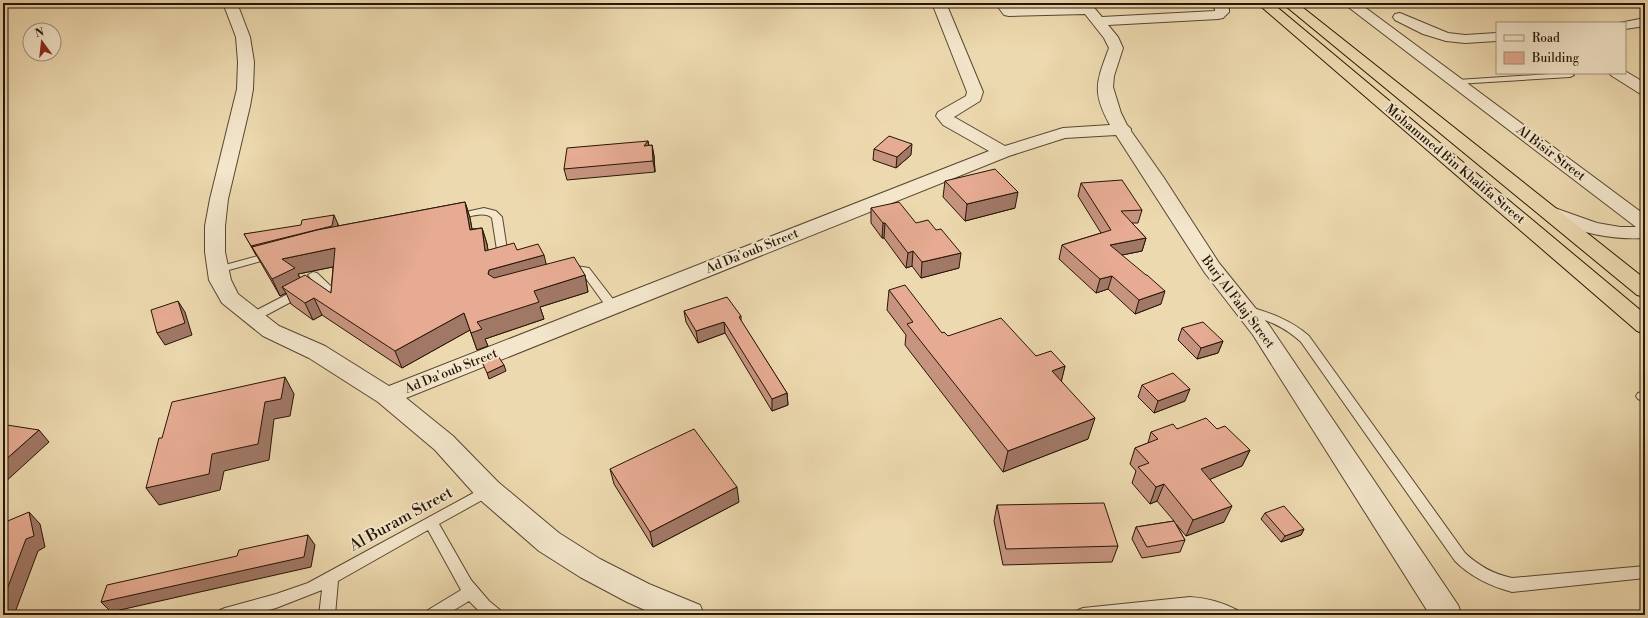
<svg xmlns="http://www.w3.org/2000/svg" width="1648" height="618" font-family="'Libre Bodoni',serif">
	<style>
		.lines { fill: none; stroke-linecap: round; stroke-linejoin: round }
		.service-casing { stroke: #57472f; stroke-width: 2 }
		.minor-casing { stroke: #57472f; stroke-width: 2 }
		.trunk-casing { stroke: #251604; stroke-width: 2 }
		.service { fill: #f3e6cb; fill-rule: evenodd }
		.minor { fill: #f3e6cb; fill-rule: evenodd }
		.trunk { fill: #edd9af; fill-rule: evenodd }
		.wall { fill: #c6937e; stroke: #251604; fill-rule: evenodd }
		.shaded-wall { fill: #a17866; stroke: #251604 }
		.building { fill: #e6ab92; stroke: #251604 }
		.labels { text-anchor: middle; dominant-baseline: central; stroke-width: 4; stroke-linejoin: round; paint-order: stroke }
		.street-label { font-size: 13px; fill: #251604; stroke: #f3e6cb }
		.near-street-label { font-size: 16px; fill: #251604; stroke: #f3e6cb }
	</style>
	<rect width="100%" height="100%" fill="#edd9af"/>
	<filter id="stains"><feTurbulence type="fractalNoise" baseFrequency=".005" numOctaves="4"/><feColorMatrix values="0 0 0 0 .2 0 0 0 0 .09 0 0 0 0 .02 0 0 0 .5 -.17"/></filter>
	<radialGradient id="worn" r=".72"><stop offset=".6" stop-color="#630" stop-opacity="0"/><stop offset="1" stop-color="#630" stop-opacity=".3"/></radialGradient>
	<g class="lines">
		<g class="service-casing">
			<path id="service" d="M1565,73H1571L1574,75L1570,77L1457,84L1453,82L1457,80Z
				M484,208L496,211L502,217L507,250L506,252H498L497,250L492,218C484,210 465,218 455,220L450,217L452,215Z
				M272,252L276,253L277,255L276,257L218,273L213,270L214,268Z
				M576,266L589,268L616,303L617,306L616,309H608L582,273L567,274L562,271L563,269Z
				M313,272L317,273L339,294L340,296L339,298H331L319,287L257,320H249L247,317L249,314L313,281L308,275Z
				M1247,306C1270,313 1291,320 1309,336L1465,553C1479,566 1493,574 1512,578L1645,566V578L1512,592C1490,586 1471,577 1455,561L1301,342C1284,326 1265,319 1243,313L1241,310L1243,307Z
				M1642,392H1645V402L1638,399L1636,396L1638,393Z
				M488,485L493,486L495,490L493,494L439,524L471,580L489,601L500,610L503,615H483L469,601L446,615H425L428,610L461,590L428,530L338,581L335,615H319L322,590L276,608L250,615H217L220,610L225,608L276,594L308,583Z
				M1190,597C1207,598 1222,602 1237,610L1240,615H1216L1190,611L1150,615H1075L1078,610L1083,608Z"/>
		</g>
		<g class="minor-casing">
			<path id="minor" d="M223,3H237L250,37L254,62L253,89L250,106L228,199L225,226V252L231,280L238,294L279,326L325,346L389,386L989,151L943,125L936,116L938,112L966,96L967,92L932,3H946L983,92L980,101L954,117L1005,146L1063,128L1110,125C1091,91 1097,81 1109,48L1104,38L1085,14L1009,16L1004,15L995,3H1009L1013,8L1078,6L1076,3H1090L1102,17L1215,11V9L1210,3H1224L1229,9V12L1223,18L1218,19L1108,25L1118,37L1123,48L1114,76L1113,87L1121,113L1127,125L1131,129V131L1164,178L1219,263L1269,325L1458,605L1462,615H1430L1253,335L1205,273L1116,135L1065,138L1009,156L406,398L453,436L498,482L559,533L600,559L649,584L700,605L704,615H656L627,602L580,577L539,551L478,498L435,450L378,402L309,358L263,336L222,303L209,280L205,252V226L210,199L237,89L238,62L236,37Z
				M1343,3H1359L1645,215V238C1615,240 1586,234 1557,223C1551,220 1544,218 1539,212L1542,208L1549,206L1597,223L1620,227H1636Z
				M1400,13L1448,33L1465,35L1497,33V41L1465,43L1446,41L1423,34L1395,20L1393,17L1395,14Z
				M1645,18V26L1625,29V23H1619Z
				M1625,71L1645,83V95L1639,93L1612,76L1609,73H1625Z"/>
		</g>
		<g class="trunk-casing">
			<path id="trunk" d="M1257,3H1272L1645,314V334L1637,331Z
				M1282,3H1297L1645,279V297L1637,295Z"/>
		</g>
		<use href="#service" class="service"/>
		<use href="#minor" class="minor"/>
		<use href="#trunk" class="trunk"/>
	</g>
	<path class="wall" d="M648,141L649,146L652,145L654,156L655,172L567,180L564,169Z
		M874,149L911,155L896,168L873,160Z
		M945,181L1015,208L965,221L943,197Z
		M1081,183L1142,210L1138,223H1132L1146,238L1142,251L1122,255L1161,304L1135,314L1108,289L1096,293L1059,259L1062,245L1101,233L1078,196Z
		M465,202L470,218L472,229L482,228L487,244L488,251L517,250L546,264L585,275L588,292L540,307L544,319L485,339L488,346L477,350L470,330L402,368L322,315L313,320L291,304L286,293L280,296L261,263L244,234L338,224V226ZM333,267L331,293L300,278L298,274Z
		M871,208L916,223L959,268L921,278L912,266L906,268L884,238H882L871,223Z
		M889,290L942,333L948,336L1036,356L1065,366L1061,381L1088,439L1003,472L905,345L906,335L887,310Z
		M684,311L741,316V321L787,393L788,405L772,411L725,333L698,343L686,322Z
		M1182,328L1223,341L1218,353L1197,359L1178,340Z
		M1142,385L1185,401L1154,413L1138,397Z
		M1177,429H1217L1250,450L1242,466L1210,479L1224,522L1186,536L1176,524L1185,540L1180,552L1142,558L1132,539L1136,527L1174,521L1157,501L1150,504L1132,483L1136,471L1130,464L1135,448L1148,443L1151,432Z
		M610,469L739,502L653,547L614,484Z
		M997,505L1118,546L1112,562L1003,565L994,521Z
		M1265,513L1304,529L1301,535L1281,542L1261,519Z"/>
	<path class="shaded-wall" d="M648,141L650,152L644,146Z
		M912,144L911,155L896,168L897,157Z
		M652,145L654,156L655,172L653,161Z
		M1018,192L1015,208L965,221L967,204Z
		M465,202L470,218L475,246L470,230Z
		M334,215L338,224L336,235L252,247L256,255L251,246Z
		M883,223H885L884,238H882Z
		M482,228L487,244L491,268L485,251Z
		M1146,238L1142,251L1107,258L1110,245Z
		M335,248L342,265L298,274L303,285L282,287L286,293L280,296L272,279L282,259Z
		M913,251L912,266L906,268L908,253Z
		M961,253L959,268L921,278L922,262Z
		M544,255L548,272L495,287L488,274L489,270Z
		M585,275L588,292L540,307L544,319L485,339L488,346L477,350L471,333L477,322L534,291Z
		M1112,276L1108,289L1096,293L1100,279Z
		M1165,291L1161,304L1135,314L1139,300Z
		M314,298L322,315L313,320L305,303Z
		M178,301L185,312L192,335L165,345L157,333Z
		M464,313L470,330L402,368L395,351Z
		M724,322L725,333L698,343L696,331Z
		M1223,341L1218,353L1197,359L1201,348Z
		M504,365L506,371L489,379L487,373Z
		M1065,366L1060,387L1052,371Z
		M285,377L294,394L290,416L274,419L269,460L224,471L220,490L159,505L146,488L212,454L265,402Z
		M1190,389L1185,401L1154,413L1158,401Z
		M787,393L788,405L772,411V399Z
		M1095,418L1088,439L1003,472L1008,451Z
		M39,430L49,442L3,484V462Z
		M1250,450L1242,466L1194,486L1201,469Z
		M1164,484L1157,501L1150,504L1156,487Z
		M737,487L739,502L653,547L650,532Z
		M1232,506L1224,522L1186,536L1193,520Z
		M29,512L40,524L45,547L38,551L14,615H3V600Z
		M1304,529L1301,535L1281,542L1285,536Z
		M308,535L315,545L311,567L111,612L101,602Z"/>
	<path class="building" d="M889,136L912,144L897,157L874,149Z
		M648,141L644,146L652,145L653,161L564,169L567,148Z
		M995,169L1018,192L967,204L945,181Z
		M1122,180L1142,210L1121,211L1146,238L1110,245L1146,275H1147L1165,291L1139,300L1112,276L1100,279L1062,245L1111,230L1081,183Z
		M465,202L470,230L482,228L485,251L514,243L517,250L538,244L544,255L489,270L488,274L494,278L574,257L585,275L534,291L539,302L477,322L482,329L471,333L464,313L395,351L314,298L305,303L282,287L305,275L331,293L335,248L282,259L295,268L272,279L252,247L317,230Z
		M899,202L916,223L928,220L936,230L941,229L961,253L922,262L913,251L908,253L885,223H883L871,208Z
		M334,215L332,226L251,246L244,234L301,225L302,220Z
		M905,285L942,333L944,332L948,336L1001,318L1036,356L1051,351L1065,366L1052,371L1095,418L1008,451L907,324L913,322L889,290Z
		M727,297L741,316L739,317L787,393L772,399L724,322L696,331L684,311Z
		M178,301L185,323L157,333L151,310Z
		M1203,322L1223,341L1201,348L1182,328Z
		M498,356L504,365L487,373L482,362Z
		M1173,373L1190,389L1158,401L1142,385Z
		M285,377L281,399L265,402L258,444L212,454L209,474L146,488L159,438H162L172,402Z
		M1206,418L1217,429L1225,426L1250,450L1201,469L1232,506L1193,520L1164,484L1156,487L1138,467L1149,463L1135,448L1158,439L1151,432L1173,424L1177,429Z
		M7,425L39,430L3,462V429Z
		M694,429L737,487L650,532L610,469Z
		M1104,503L1118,546L1006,549L997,505Z
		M1284,506L1304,529L1285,536L1265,513Z
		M29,512L34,536L26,539L3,600V523Z
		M1174,521L1185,540L1147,547L1136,527Z
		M308,535L304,557L101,602L107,585L237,556L239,550Z"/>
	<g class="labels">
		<g class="street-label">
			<text transform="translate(1551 153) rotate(37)">Al Bisir Street</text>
			<text transform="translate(1455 164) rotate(40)">Mohammed Bin Khalifa Street</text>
			<text transform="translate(752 251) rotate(-22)">Ad Da'oub Street</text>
			<text transform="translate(1238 302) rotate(53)">Burj Al Falaj Street</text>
			<text transform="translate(451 371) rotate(-22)">Ad Da'oub Street</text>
		</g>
		<g class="near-street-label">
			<text transform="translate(401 519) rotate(-29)">Al Buram Street</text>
		</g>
	</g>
	<rect width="1648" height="618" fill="none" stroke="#edd9af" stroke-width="16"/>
	<rect x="4" y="4" width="1640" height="610" fill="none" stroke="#251604" stroke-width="2"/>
	<rect x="8" y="8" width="1632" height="602" fill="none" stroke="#251604"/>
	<rect x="1496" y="22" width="130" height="52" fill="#f3e6cb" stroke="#a1937b"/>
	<rect x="1504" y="35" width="20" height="6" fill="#f3e6cb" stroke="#a1937b"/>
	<text x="1532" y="42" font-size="12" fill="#251604">Road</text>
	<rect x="1504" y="52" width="20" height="12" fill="#e6ab92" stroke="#a1937b"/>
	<text x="1532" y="62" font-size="12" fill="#251604">Building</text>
	<g transform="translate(42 42) rotate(345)"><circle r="19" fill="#f3e6cb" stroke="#a1937b"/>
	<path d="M0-3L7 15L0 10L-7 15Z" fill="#8f2418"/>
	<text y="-6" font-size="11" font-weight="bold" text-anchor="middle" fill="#251604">N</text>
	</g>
	<rect width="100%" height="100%" filter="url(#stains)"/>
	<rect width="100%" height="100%" fill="url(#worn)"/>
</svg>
